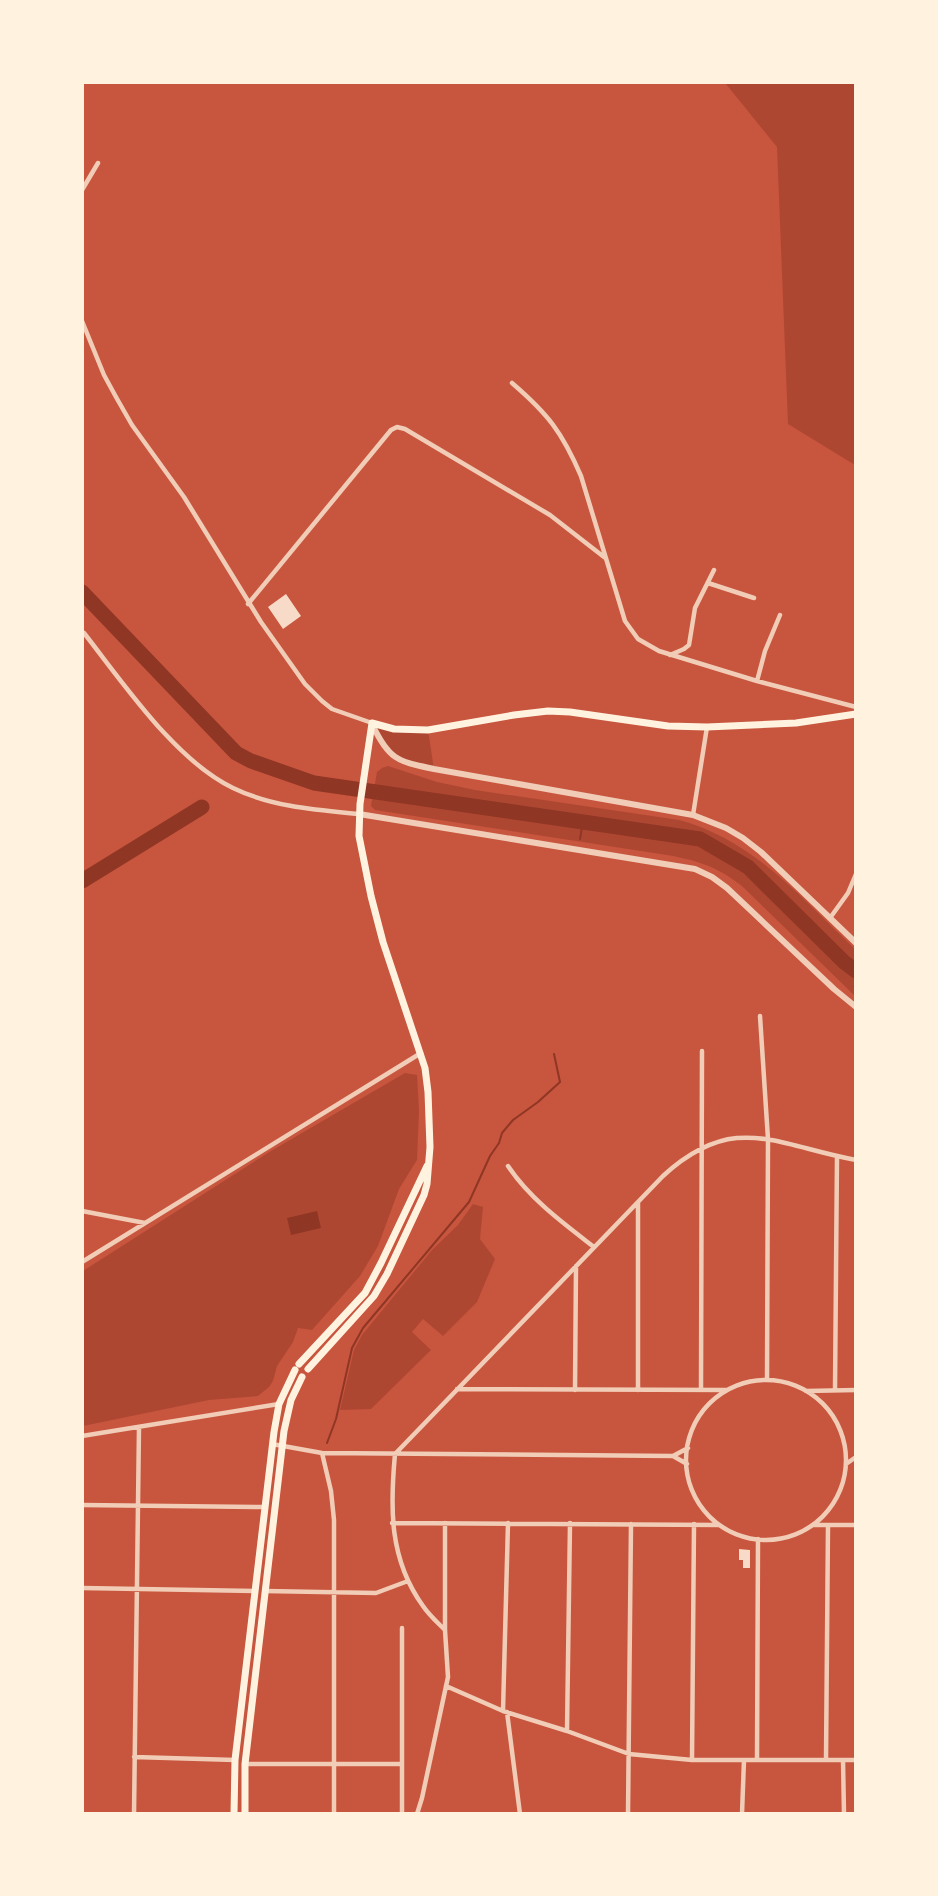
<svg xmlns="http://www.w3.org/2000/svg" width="938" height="1896" font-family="'Noto Serif',serif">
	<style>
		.green { fill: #ae4732 }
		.water { fill: #8f3625 }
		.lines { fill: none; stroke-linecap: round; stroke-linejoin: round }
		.stream { stroke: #8f3625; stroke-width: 2 }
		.river { stroke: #8f3625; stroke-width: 15 }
		.building { fill: #f7dbc8 }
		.minor { stroke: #f1ccb7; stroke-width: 4.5 }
		.tertiary { stroke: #f1ccb7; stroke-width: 6 }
		.secondary { stroke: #fff3e0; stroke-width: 7 }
	</style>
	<rect width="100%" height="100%" fill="#c8553d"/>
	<path class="green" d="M734,83H855V465L788,424L777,147L726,84Z
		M372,723L428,730L434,769L395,757Z
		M388,766L437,782L475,790L679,820C754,840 801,898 855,949V996L742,886C716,866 699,861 667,855L375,810L371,806L377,772L382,768Z
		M405,1073L417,1075L419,1111L417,1160L399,1189L378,1246L360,1276L312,1330L298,1328L293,1342L277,1366L273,1381L269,1387L258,1396L209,1400L83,1426V1271L271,1151Z
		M473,1204L483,1207L480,1239L495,1259L477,1302L443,1336L423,1319L412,1332L431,1350L371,1409L340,1410L354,1350L362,1335L432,1250L458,1225Z"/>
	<path class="water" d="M317,1211L321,1228L291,1235L287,1218Z"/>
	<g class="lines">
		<path class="stream" d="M580,839L583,821
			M327,1443L336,1419L352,1348L363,1328L469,1202L490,1156L499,1143L502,1133L513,1120L538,1102L560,1082L554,1054"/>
		<path class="river" d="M82,592L236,753L251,761L314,783L700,839L748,867L844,962L856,971
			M82,881L202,807"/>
	</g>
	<path class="building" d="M286,594L301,616L283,629L268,607Z
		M739,1549L750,1550V1568H743V1560H739Z"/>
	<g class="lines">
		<path class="minor" d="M82,190L98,163
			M82,321L104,375L116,397L132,425L184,497L261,622L305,684L322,701L332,709L372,723
			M512,383C548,414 562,432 581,476L625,621L638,639L659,651L757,681L856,707
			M708,583L754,598
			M248,604L391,430L397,427L405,429L550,515L604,557
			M84,633C124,684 175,760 233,788C272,807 317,810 359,814
			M670,655L684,649L689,645L695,608L714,570
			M757,681L765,651L780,615
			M693,815L707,727
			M830,918L848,893L856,874
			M760,1016L768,1139L767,1380
			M508,1166C530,1199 563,1223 594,1247
			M638,1202V1390
			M82,1211L145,1223
			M82,1262L421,1053
			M686 1460a80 80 0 1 1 160 0a80 80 0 1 1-160 0Z
			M457,1389L727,1390
			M575,1390L576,1266
			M701,1390L702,1051
			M835,1390L837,1156
			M806,1391L856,1390
			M82,1436L279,1404
			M272,1444L322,1453L673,1456L688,1448
			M322,1453L331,1491L334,1520V1814
			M673,1456L687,1464
			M846,1464L856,1457
			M82,1505L265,1507
			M392,1523L719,1525
			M813,1525H856
			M82,1588L255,1591
			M265,1591L376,1593L408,1581
			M445,1630C437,1622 429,1615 423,1606C389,1559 390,1508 395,1454L663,1176C734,1111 775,1145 856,1160
			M446,1686L503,1711L567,1731L629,1754L692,1760H856
			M503,1711L508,1523
			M507,1712L520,1814
			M567,1731L570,1523
			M134,1757L235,1760
			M692,1760L694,1524
			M757,1760L758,1539
			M826,1760L828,1525
			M843,1760L844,1814
			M245,1764H402
			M134,1814L139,1427
			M402,1814V1628
			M417,1814L422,1798L448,1677L445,1630V1523
			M628,1814L631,1524
			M742,1814L744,1760"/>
		<path class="tertiary" d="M372,724C389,760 397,761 434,769L693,815L726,828L743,838L761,852L856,943
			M359,814L695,869L712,877L727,888L834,989L856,1007"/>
		<path class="secondary" d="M299,1364L365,1293L381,1263L427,1166
			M308,1369L374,1296L387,1274L424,1195L427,1184L430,1147L428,1092L425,1068L383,942L371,896L359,836L360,804L372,723L394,729L428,730L514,715L548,711L570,712L668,726L707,727L796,723L856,714
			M234,1814L235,1760L274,1432L279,1404L295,1370
			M245,1814V1764L284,1431L291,1400L302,1377"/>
	</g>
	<rect width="938" height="1896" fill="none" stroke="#fff3e0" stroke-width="168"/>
</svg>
